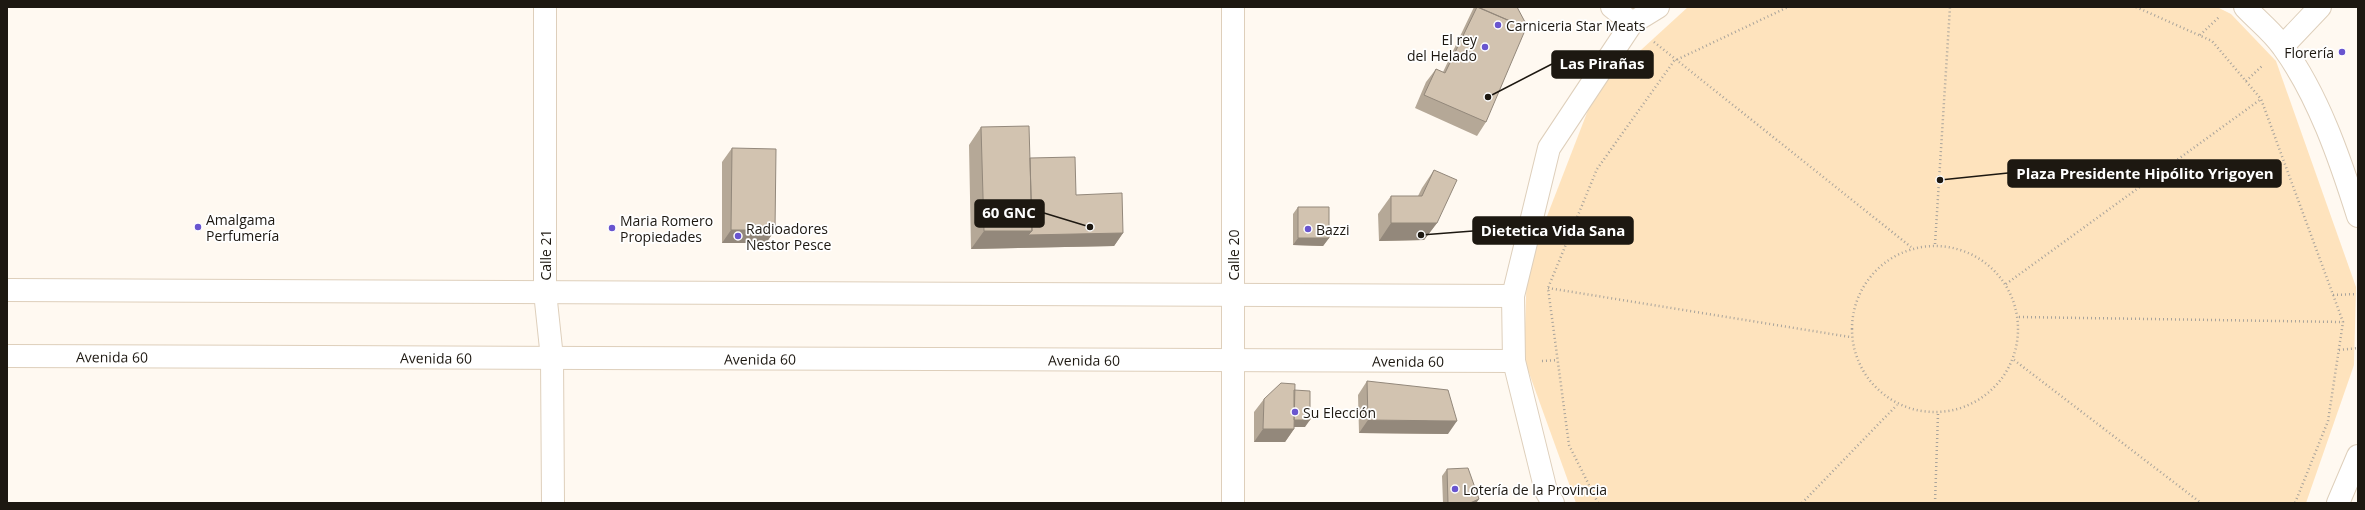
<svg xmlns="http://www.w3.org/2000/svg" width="2365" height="510" font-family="'Open Sans',sans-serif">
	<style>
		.green { fill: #fee3bd }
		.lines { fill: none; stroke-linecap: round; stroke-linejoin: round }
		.street-casing { stroke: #decfbb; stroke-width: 24 }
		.secondary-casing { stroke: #decfbb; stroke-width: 24 }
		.primary-casing { stroke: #decfbb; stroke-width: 24 }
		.path { stroke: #a8a39b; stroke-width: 2.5; stroke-dasharray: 1 3; stroke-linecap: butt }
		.street { stroke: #fff; stroke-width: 22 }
		.secondary { stroke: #fff; stroke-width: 22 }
		.primary { stroke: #fff; stroke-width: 22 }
		.wall { fill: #b5a897 }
		.shaded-wall { fill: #93887b }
		.building { fill: #d2c3b0; stroke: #93887b }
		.poi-dot { fill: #6955cf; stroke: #fff; stroke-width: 1.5 }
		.labels { text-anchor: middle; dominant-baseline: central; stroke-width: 3.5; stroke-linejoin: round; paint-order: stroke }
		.poi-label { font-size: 14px; fill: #1d1811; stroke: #fff; text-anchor: start }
		.street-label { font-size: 14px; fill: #1d1811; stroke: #fff }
		.leader { fill: none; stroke: #1d1811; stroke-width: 1.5 }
		.callout-dot { fill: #1d1811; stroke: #fff; stroke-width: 1.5 }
		.callout { fill: #1d1811; stroke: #1d1811; stroke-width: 1.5 }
		.callout-label { font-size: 15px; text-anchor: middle; font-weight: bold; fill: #fff }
	</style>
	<rect width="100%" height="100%" fill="#fff9f1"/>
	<path class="green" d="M1688,7H2217L2231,14L2276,61L2356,287L2354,365L2306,503H1576L1524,359L1527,268L1595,92Z"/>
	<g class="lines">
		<g class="street-casing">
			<path id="street" d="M545,7V292L552,358L553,503
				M1612,7L1632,23
				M1233,503V7"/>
		</g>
		<g class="secondary-casing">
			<g id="secondary">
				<path d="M7,290L1513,296"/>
				<path id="s1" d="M7,356L1514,361"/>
			</g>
		</g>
		<g class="primary-casing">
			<path id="primary" d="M2245,7C2257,20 2273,32 2283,47C2318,95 2340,159 2358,216
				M2283,46L2320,7
				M1553,503L1546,491L1514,361L1513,296L1549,148L1632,23L1658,7
				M2338,503L2358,456"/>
		</g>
		<path class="path" d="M2136,7L2212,41L2261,99L2343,322L2328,421L2295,503
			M2200,35L2219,17
			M1654,42L1911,247
			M2246,81L2262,66
			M1935,244L1950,7
			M1852 329a83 83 0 1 1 166 0a83 83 0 1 1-166 0Z
			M2006,284L2261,99
			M1548,288L1850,337
			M2333,295L2358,294
			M2019,317L2343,322
			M2339,350L2358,348
			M2014,360L2201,503
			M1542,361L1557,360
			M1598,503L1569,445L1548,288L1597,169L1674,61L1788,7
			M1802,503L1897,405
			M1935,503L1938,414"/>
		<use href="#street" class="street"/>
		<use href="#secondary" class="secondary"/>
		<use href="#primary" class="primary"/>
	</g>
	<path class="wall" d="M1474,7H1517L1486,122L1477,136L1415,108L1426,82L1436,69L1443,72Z
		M981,127L1030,158L1123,233L1114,246L971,249L969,145Z
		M732,148L775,230L766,243H722V162Z
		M1434,170L1437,223L1424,240L1379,241L1378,214L1391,196H1418L1422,188Z
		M1298,207L1329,238L1323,246L1293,245V214Z
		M1367,381L1448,434L1359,433L1358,395Z
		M1294,390L1305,427H1294V429L1285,442H1254V412L1264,399Z
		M1447,469L1479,499L1476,503H1443L1442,476Z"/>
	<path class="shaded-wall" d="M1391,223H1437L1424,240L1379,241Z
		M731,230H775L766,243H722Z
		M984,231H1032L1123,233L1114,246L971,249Z
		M1298,238H1329L1323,246L1293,245Z
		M1290,420H1310L1305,427H1285Z
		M1368,420L1457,421L1448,434L1359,433Z
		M1263,429H1294L1285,442H1254Z
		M1479,499L1476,503H1470Z"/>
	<path class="building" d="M1477,7L1526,28L1486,122L1424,95L1436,69L1445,73Z
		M1478,7H1517L1525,22L1524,27Z
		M1029,126L1032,231H984L981,127Z
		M732,148L776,149L775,230H731Z
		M1075,157L1076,195L1122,193L1123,233L1028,235L1032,231L1030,158Z
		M1434,170L1457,180L1437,223H1391V196H1422Z
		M1298,207H1329V238H1298Z
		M1367,381L1448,390L1457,421L1368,420Z
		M1281,383L1295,384L1294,429H1263L1264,399Z
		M1294,390L1310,391V420H1294Z
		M1468,468L1479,499L1470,503H1448L1447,469Z"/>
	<g class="poi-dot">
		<circle cx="1498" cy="25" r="4"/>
		<circle cx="1485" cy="47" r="4"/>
		<circle cx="2342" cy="52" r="4"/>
		<circle cx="198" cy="227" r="4"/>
		<circle cx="612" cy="228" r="4"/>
		<circle cx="1308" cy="229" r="4"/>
		<circle cx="738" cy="236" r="4"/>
		<circle cx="1295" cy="412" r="4"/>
		<circle cx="1455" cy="489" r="4"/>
	</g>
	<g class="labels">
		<g class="poi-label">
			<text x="1506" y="25">Carniceria Star Meats</text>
			<text x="1477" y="39" text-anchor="end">El rey<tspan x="1477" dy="16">del Helado</tspan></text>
			<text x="2334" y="52" text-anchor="end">Florería</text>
			<text x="206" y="219">Amalgama<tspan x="206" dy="16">Perfumería</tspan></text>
			<text x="620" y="220">Maria Romero<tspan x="620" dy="16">Propiedades</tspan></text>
			<text x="746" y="228">Radioadores<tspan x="746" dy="16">Nestor Pesce</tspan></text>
			<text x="1316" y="229">Bazzi</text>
			<text x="1303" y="412">Su Elección</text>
			<text x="1463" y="489">Lotería de la Provincia</text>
		</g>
		<g class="street-label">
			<text transform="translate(545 255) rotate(-90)">Calle 21</text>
			<text transform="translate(1233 255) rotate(-90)">Calle 20</text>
			<text stroke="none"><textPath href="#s1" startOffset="105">Avenida 60</textPath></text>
			<text stroke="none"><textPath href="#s1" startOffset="429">Avenida 60</textPath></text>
			<text stroke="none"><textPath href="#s1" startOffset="753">Avenida 60</textPath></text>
			<text stroke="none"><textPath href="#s1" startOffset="1077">Avenida 60</textPath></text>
			<text stroke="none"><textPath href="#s1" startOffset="1401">Avenida 60</textPath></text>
		</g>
	</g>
	<path class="leader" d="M1488 97L1552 64M1940 180L2008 173M1090 227L1044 213M1421 235L1473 231"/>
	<g class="callout-dot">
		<circle cx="1488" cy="97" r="4"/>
		<circle cx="1940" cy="180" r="4"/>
		<circle cx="1090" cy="227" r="4"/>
		<circle cx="1421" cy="235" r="4"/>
	</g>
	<g class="callout">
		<rect x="1552" y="51" width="101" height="27" rx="4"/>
		<rect x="2008" y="160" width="273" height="27" rx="4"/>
		<rect x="975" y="200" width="69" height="27" rx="4"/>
		<rect x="1473" y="217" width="160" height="27" rx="4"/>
	</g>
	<g class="callout-label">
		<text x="1602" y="69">Las Pirañas</text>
		<text x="2145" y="179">Plaza Presidente Hipólito Yrigoyen</text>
		<text x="1009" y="218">60 GNC</text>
		<text x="1553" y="236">Dietetica Vida Sana</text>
	</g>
	<rect width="2365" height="510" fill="none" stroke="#1d1811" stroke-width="16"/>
</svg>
